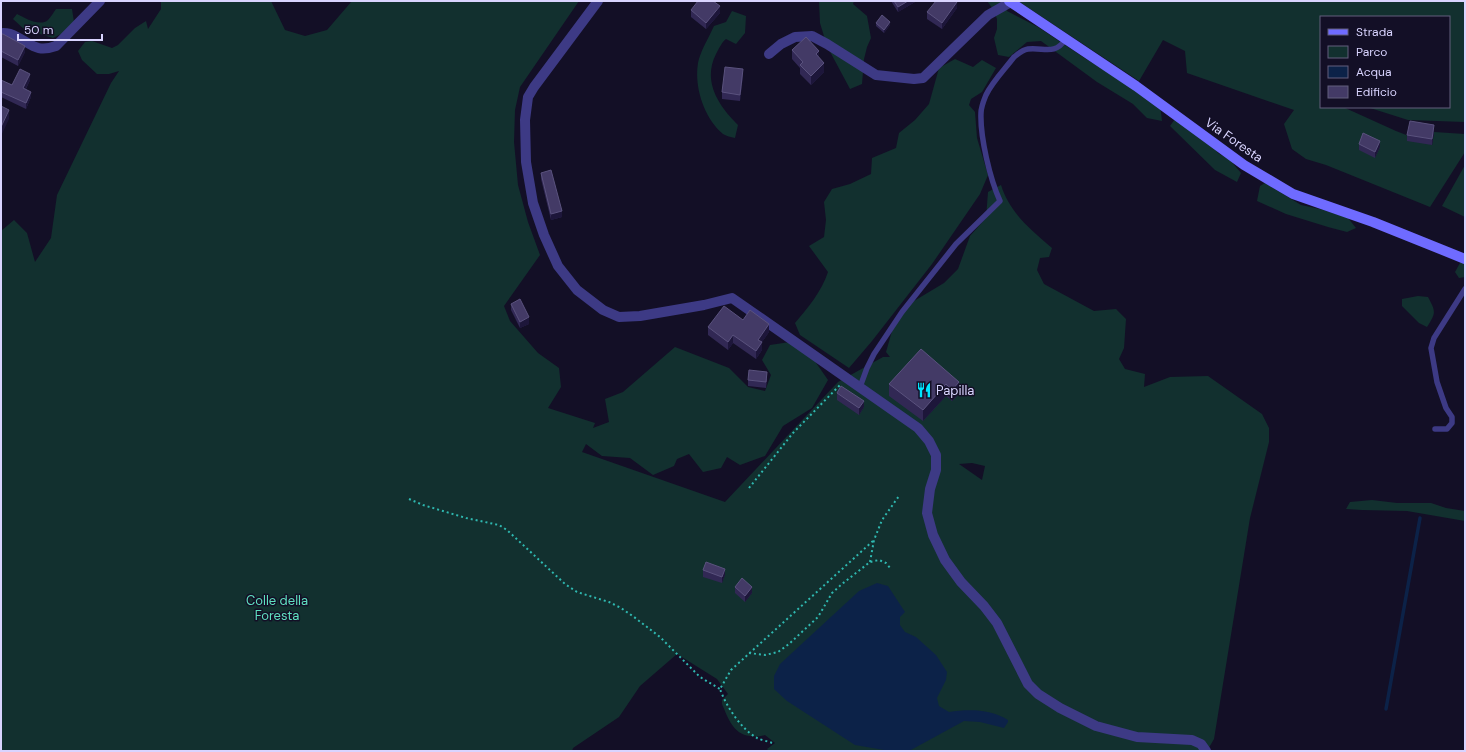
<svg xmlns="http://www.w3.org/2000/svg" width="1466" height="752" font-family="'DM Sans',sans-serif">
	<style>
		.green { fill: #12302f; fill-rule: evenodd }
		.water { fill: #0c2248 }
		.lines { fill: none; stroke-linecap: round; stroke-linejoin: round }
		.stream { stroke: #0c2248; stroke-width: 3.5 }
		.path { stroke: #2fb8b0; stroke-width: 2; stroke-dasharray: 2 3; stroke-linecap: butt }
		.service { stroke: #3d3a85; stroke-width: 5.5 }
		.minor { stroke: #3d3a85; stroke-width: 10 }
		.secondary { stroke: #6f6bff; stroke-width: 10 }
		.wall { fill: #312854 }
		.shaded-wall { fill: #1d163a }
		.building { fill: #433a66; stroke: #5a527e }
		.labels { text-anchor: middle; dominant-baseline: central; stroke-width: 3; stroke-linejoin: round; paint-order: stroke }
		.street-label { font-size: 13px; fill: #d9d4ff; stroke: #130f26 }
		.poi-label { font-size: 13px; fill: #d9d4ff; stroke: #130f26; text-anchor: start }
		.park-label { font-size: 13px; fill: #5fe0c0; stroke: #130f26 }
	</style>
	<rect width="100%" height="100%" fill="#130f26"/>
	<path class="green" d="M161,1H271L285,30L305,36L327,30L352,1H579L520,87L515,110L514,142L518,185L528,222L540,255L504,306L510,321L538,353L559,368L561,387L548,408L595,423L593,428L609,422L605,399L623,392L675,347L729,368L748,387L765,391L771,375L762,360L770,345L790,342L812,357L828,380L812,408L783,426L765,456L740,465L727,457L721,468L703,472L689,454L677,459L674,466L653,475L630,458L602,456L586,444L582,452L725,502L838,382L883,357H890L886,352L892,331L909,304L944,283L958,269L970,236L986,218L988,192L1001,185C1010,213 1030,229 1052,248L1049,257L1040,258L1037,270L1044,284L1094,311L1116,309L1126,319L1124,348L1119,359L1125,369L1145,374L1144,387L1170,377L1208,376L1262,414L1269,428V442L1250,518L1214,739L1207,751H769L767,749L775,743L765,735C759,737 756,737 750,736C733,734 728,718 722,704V700L728,694L717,679L677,654L640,686L619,717L573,748L572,751H1V231L14,220L27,233L35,262L51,238L57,195L111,83L119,71L109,74H97L82,60L78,51L85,42L92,41L112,48L118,45L135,28L146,21L148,29L161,9ZM972,463L985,466L982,480L959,464Z
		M819,1H854L853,4L867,16L871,38L867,47L864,59L862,84L850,89L827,46L820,23Z
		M987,1C997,1 1004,0 1007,11L1038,27L1086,59L1160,104L1162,121L1147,118L1133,104L1097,82L1041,41L1027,42L1009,57L998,55L994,38L997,29V19L993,9Z
		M1018,1H1465V122L1408,120L1367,107H1449V17H1321V107H1343L1396,131L1432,145L1434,132L1465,134V152L1430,207L1326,165L1306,159L1292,149L1284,124L1294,110L1187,73L1185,51L1163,40L1139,81Z
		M56,9H72L74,22L67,31L53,38L24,29L13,19L17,14C25,18 40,27 48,20C51,17 53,13 56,9Z
		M732,11L746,16L745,33L736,44L726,39C721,43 719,49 716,54C702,82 719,106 738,125L735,138C731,137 726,136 723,134C704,118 694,87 698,63C700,52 709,37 714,26L726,22Z
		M955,59L973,67L982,60L996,68L982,92L971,99L969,105L975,112L977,138L988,175L980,194L932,264L872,341L849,368L800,335L795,323C807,309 822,291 828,272L809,246L824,237L826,220L824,202L832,189L850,184L871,174L872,158L896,148L899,133L915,120L929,104L939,68Z
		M1175,119L1211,143L1218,153L1230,160L1241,173L1237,182L1215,170L1170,126Z
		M1465,165V217L1442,206Z
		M1265,183L1301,205L1320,209L1348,218L1356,228L1347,232L1328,227L1286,214L1257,201L1260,186Z
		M1460,263H1465V277L1459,278L1455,272Z
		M1418,296L1428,297C1436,312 1436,313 1427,327L1419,323L1402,306V299Z
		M1372,500L1397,503H1431L1446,508L1465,511V521L1407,511L1362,510L1346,509L1350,502Z"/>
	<path class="water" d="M877,583L888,586L905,612L900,617V625L905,632L916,637L936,655L947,672L946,680L937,698L939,706L949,712C969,709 991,709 1008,720V722L1004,728L980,722L964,721L909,751H890L855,745L787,701L774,689V676L780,664L859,591Z"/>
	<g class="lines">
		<path class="stream" d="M1386,709L1420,518"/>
		<path class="path" d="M749,488L793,433L840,385
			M409,499L423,505L466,518L499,525L507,530L565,584L577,592L609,602L621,608L634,617L660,637L700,677L720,689
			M870,562L874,540L882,520L899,496
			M749,653L765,655L778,652L789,644L818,617L832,593L842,584L870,562L879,560L886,563L891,569
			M772,743C767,741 761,740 757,738C741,729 726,706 720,689L731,670L874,540"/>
		<path class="service" d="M860,387L867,368L874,354L902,312L956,244L1000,201C990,179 980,137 981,113C981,107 984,100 986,95C992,82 1005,69 1014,57C1018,54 1022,50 1028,49C1044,47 1054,56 1066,39
			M1435,429H1447L1452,423V417L1446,408L1437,382L1431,348L1434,338L1465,289"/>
		<path class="minor" d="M598,1L534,87L528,97L525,120L526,162L533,203L544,235L558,266L577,290L603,310L619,317L640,316L704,305L732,298L918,428L929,441L936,455V470L930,489L927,513L933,535L945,560L961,582L984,606L997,623L1028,684L1038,694L1060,708L1096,726L1137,737L1192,740L1201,744L1206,751
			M1,34L3,33C7,33 12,34 15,36C32,44 36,53 56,46L100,1
			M769,54L781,44L795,37L812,36L827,44L876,75L914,79L923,78L988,15L1011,2"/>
		<path class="secondary" d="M1009,1L1136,86L1244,165L1293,194L1373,222L1465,259"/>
	</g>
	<path class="wall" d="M891,1H915V2L898,12Z
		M957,8L942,29L927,19V12Z
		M691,10L720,13L706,29L691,17Z
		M876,23L890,25L884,33L876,26Z
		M1,34L25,52L18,66L1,57Z
		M792,50L819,57L824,72L811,85L800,74V68L792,59Z
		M743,75L740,101L722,99V92Z
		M1,80L12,85L30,80L26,89L31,97L26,109L1,97Z
		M1434,132L1432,145L1407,141V135Z
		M1359,144L1380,147L1375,158L1359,150Z
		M541,173L562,217L551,220L541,179Z
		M511,304L529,324L520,328L511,310Z
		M743,320L769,332L762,342V350L756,359L733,343L728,350L708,335V327Z
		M921,349L959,394L952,401L946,396L923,421L889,396V384Z
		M767,379L766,388L748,386V380Z
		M837,393L864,407L859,415L837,400Z
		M703,570L725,575L722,583L703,577Z
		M735,587L752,593L745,602L735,593Z"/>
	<path class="shaded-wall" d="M908,1H915V2L898,12V7Z
		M957,2V8L942,29V23Z
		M720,6V13L706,29V23Z
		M890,22V25L884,33V30Z
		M25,46V52L18,66V60Z
		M819,51V61L816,54Z
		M824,63V72L811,85V76Z
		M743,69V75L740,101V95Z
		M30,74V80L23,94V88Z
		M31,92V97L26,109V103Z
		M9,110V119L1,136V127Z
		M1434,125V132L1432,145V139Z
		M1380,141V147L1375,158V152Z
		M562,211V217L551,220V214Z
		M529,317V324L520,328V322Z
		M769,324V332L758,348V340Z
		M733,335V343L728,350V342Z
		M762,342V350L756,359V351Z
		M959,382V394L952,401V390Z
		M946,384V396L923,421V410Z
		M864,401V407L859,415V408Z
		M725,569V575L722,583V577Z
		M752,587V593L745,602V596Z"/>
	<path class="building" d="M698,1H713L720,6L706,23L691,10Z
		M894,1H908L898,7Z
		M936,1H955L957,2L942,23L927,12Z
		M882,15L890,22L884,30L876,23Z
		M1,34H3L25,46L18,60L1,51Z
		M806,37L819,51L816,54L824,63L811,76L800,65L803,62L792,50Z
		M725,67L743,69L740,95L722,92Z
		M20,69L30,74L23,88L31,92L26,103L1,92V80L12,85Z
		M1,106L9,110L1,127Z
		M1410,121L1434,125L1432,139L1407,135Z
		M1363,133L1380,141L1375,152L1359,144Z
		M551,170L562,211L551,214L541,173Z
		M520,299L529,317L520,322L511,304Z
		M724,306L743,320L750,310L769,324L758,340L762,342L756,351L733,335L728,342L708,327Z
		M921,349L959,382L952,390L946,384L923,410L889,384Z
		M749,370L767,372L766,382L748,380Z
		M841,386L864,401L859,408L837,393Z
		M706,562L725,569L722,577L703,570Z
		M742,578L752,587L745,596L735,587Z"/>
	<defs>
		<g id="restaurant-bare" transform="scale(1.2)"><path d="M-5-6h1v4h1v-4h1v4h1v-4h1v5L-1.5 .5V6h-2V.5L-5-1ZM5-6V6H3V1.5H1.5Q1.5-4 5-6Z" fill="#00e5ff" stroke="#130f26" stroke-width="2.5" paint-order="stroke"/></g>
	</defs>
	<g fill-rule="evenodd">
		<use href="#restaurant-bare" x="924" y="390"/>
	</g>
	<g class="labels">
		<g class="street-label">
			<text transform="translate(1234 140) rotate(35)">Via Foresta</text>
		</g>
		<g class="poi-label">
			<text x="936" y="390">Papilla</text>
		</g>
		<g class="park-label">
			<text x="277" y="600">Colle della<tspan x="277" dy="15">Foresta</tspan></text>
		</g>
	</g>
	<rect width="1466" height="752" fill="none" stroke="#d9d4ff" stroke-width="4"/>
	<rect x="1320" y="16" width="130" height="92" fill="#130f26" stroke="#625e7d"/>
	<rect x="1328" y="29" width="20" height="6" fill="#6f6bff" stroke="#625e7d"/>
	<text x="1356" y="36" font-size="12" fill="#d9d4ff">Strada</text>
	<rect x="1328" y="46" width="20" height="12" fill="#12302f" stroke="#625e7d"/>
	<text x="1356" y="56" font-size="12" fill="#d9d4ff">Parco</text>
	<rect x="1328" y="66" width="20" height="12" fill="#0c2248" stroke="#625e7d"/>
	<text x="1356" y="76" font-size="12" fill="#d9d4ff">Acqua</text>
	<rect x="1328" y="86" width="20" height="12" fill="#433a66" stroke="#625e7d"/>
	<text x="1356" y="96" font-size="12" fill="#d9d4ff">Edificio</text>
	<path d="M18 34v6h84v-6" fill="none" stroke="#d9d4ff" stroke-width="2"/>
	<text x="24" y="34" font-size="12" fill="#d9d4ff" stroke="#130f26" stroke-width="3" paint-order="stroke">50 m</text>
</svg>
